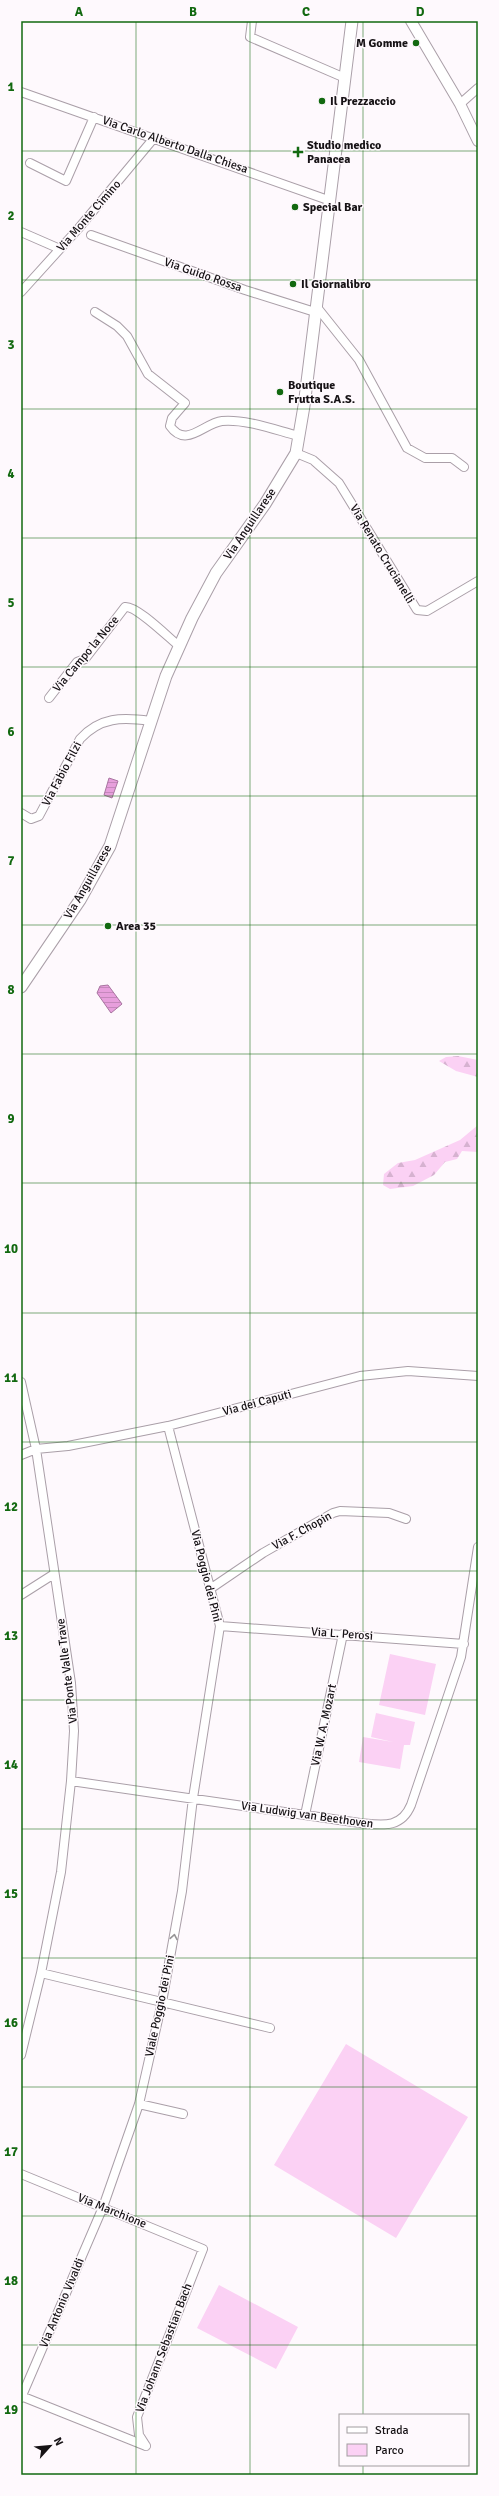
<svg xmlns="http://www.w3.org/2000/svg" width="499" height="2496" font-family="Signika,sans-serif">
	<style>
		.forest { fill: url(#forest-firs) }
		.park { fill: #fbd1f4 }
		.water { fill: url(#water-rules); stroke: #a875a0 }
		.lines { fill: none; stroke-linecap: round; stroke-linejoin: round }
		.minor-casing { stroke: #aa9fa8; stroke-width: 10 }
		.tertiary-casing { stroke: #aa9fa8; stroke-width: 12 }
		.secondary-casing { stroke: #aa9fa8; stroke-width: 13 }
		.minor { stroke: #fff; stroke-width: 8 }
		.tertiary { stroke: #fff; stroke-width: 10 }
		.secondary { stroke: #fff; stroke-width: 11 }
		.oneway { stroke: #969496 }
		.grid { fill: none; stroke: #126910; stroke-width: 1; stroke-opacity: 0.55 }
		.poi-dot { fill: #126910; stroke: #fef9fd; stroke-width: 1.5 }
		.labels { text-anchor: middle; dominant-baseline: central; stroke-width: 3; stroke-linejoin: round; paint-order: stroke }
		.poi-label { font-size: 12px; font-weight: bold; fill: #161215; stroke: #fef9fd; text-anchor: start }
		.street-label { font-size: 12px; fill: #161215; stroke: #fef9fd }
		.neatline { fill: none; stroke: #126910; stroke-width: 1.5 }
		.grid-label { font-size: 13px; text-anchor: middle; font-weight: bold; fill: #126910 }
	</style>
	<defs>
		<pattern id="forest-firs" width="22" height="20" patternUnits="userSpaceOnUse"><rect width="22" height="20" fill="#fbd1f4"/><path d="M5 1l3.5 6h-7zM16 11l3.5 6h-7z" fill="#d6b2d0"/></pattern>
		<pattern id="water-rules" width="6" height="5" patternUnits="userSpaceOnUse"><rect width="6" height="5" fill="#e79fdc"/><path d="M0 2.5h6" fill="none" stroke="#c588bc"/></pattern>
	</defs>
	<rect width="100%" height="100%" fill="#fef9fd"/>
	<path class="forest" d="M458,1056L478,1060V1077L456,1071L439,1061L446,1057Z
		M478,1125V1152L462,1151L457,1159L445,1162L434,1175L413,1186L390,1189L383,1185L384,1174L398,1163L415,1160L460,1140Z"/>
	<path class="park" d="M390,1654L436,1664L425,1715L379,1705Z
		M376,1713L415,1722L410,1745H404L400,1769L359,1762L363,1737L393,1742L371,1737Z
		M346,2044L468,2117L396,2238L274,2165Z
		M219,2285L298,2327L276,2369L197,2328Z"/>
	<path class="water" d="M109,778L118,781L112,798L104,795Z
		M108,985L122,1004L111,1013L97,993L100,986Z"/>
	<g class="lines">
		<g class="minor-casing">
			<path id="minor" d="M252,21L250,37L345,78
				M21,92L328,200
				M460,104L478,88
				M30,163L66,181L94,117
				M21,232L60,249
				M91,235L245,290L315,312
				M21,292L78,229L154,138
				M316,306L359,360L407,448L425,458H452L464,467
				M95,312L117,326L127,336L148,374L185,403L172,418L170,426C186,449 204,423 222,421C247,419 275,430 299,436
				M296,453L313,460L339,483L417,610L427,611L478,581
				M49,698L77,662L85,659L125,607C136,605 169,638 179,646
				M21,813L31,819L39,816L80,739C100,717 122,717 150,721
				M21,1382L36,1449L71,1683L74,1731L71,1781L61,1872L41,1973L21,2055
				M21,1455L36,1449L68,1446L168,1426L360,1376L408,1371L478,1376
				M210,1589L263,1553L333,1513L340,1511L389,1513L406,1519
				M21,1595L54,1574
				M220,1626L464,1644
				M71,1781L360,1823C382,1825 401,1829 411,1805L461,1657L478,1547
				M305,1815L343,1634
				M41,1973L270,2028
				M139,2104L183,2114
				M21,2174L203,2249L137,2417L139,2435L146,2446
				M21,2396L146,2446
				M21,2398L103,2207L139,2104L162,2002L182,1891L193,1798L220,1626L168,1426"/>
		</g>
		<g class="tertiary-casing">
			<path id="tertiary" d="M411,21L460,104L478,141"/>
		</g>
		<g class="secondary-casing">
			<path id="secondary" d="M21,987L80,900L110,846L166,676L192,618L216,573L265,504L296,453L304,406L352,21"/>
		</g>
		<use href="#minor" class="minor"/>
		<use href="#tertiary" class="tertiary"/>
		<use href="#secondary" class="secondary"/>
	</g>
	<defs><path id="oneway-chevron" d="M-2-3.5L2.5 0L-2 3.5" fill="none" stroke-width="1.6" stroke-linecap="round" stroke-linejoin="round"/></defs>
	<use class="oneway" href="#oneway-chevron" transform="translate(174 1937) rotate(-80)"/>
	<path class="grid" d="M136,21V2475M250,21V2475M363,21V2415M21,151H478M21,280H478M21,409H478M21,538H478M21,667H478M21,796H478M21,925H478M21,1054H478M21,1183H478M21,1313H478M21,1442H478M21,1571H478M21,1700H478M21,1829H478M21,1958H478M21,2087H478M21,2216H478M21,2345H478M363,2465V2475"/>
	<g class="poi-dot">
		<circle cx="416" cy="43" r="4"/>
		<circle cx="322" cy="101" r="4"/>
		<path d="M296 146h4v4h4v4h-4v4h-4v-4h-4v-4h4z"/>
		<circle cx="295" cy="207" r="4"/>
		<circle cx="293" cy="284" r="4"/>
		<circle cx="280" cy="392" r="4"/>
		<circle cx="108" cy="926" r="4"/>
	</g>
	<g class="labels">
		<g class="poi-label">
			<text x="408" y="43" text-anchor="end">M Gomme</text>
			<text x="330" y="101">Il Prezzaccio</text>
			<text x="307" y="145">Studio medico<tspan x="307" dy="14">Panacea</tspan></text>
			<text x="303" y="207">Special Bar</text>
			<text x="301" y="284">Il Giornalibro</text>
			<text x="288" y="385">Boutique<tspan x="288" dy="14">Frutta S.A.S.</tspan></text>
			<text x="116" y="926">Area 35</text>
		</g>
		<g class="street-label">
			<text transform="translate(175 145) rotate(19)">Via Carlo Alberto Dalla Chiesa</text>
			<text transform="translate(89 216) rotate(-49)">Via Monte Cimino</text>
			<text transform="translate(203 275) rotate(19)">Via Guido Rossa</text>
			<text transform="translate(250 524) rotate(-56)">Via Anguillarese</text>
			<text transform="translate(382 554) rotate(59)">Via Renato Crucianelli</text>
			<text transform="translate(86 654) rotate(-50)">Via Campo la Noce</text>
			<text transform="translate(62 774) rotate(-62)">Via Fabio Filzi</text>
			<text transform="translate(88 882) rotate(-60)">Via Anguillarese</text>
			<text transform="translate(257 1403) rotate(-15)">Via dei Caputi</text>
			<text transform="translate(302 1531) rotate(-29)">Via F. Chopin</text>
			<text transform="translate(206 1576) rotate(76)">Via Poggio dei Pini</text>
			<text transform="translate(342 1634) rotate(4)">Via L. Perosi</text>
			<text transform="translate(67 1671) rotate(-97)">Via Ponte Valle Trave</text>
			<text transform="translate(324 1725) rotate(-78)">Via W. A. Mozart</text>
			<text transform="translate(307 1815) rotate(8)">Via Ludwig van Beethoven</text>
			<text transform="translate(160 2006) rotate(-78)">Viale Poggio dei Pini</text>
			<text transform="translate(112 2211) rotate(22)">Via Marchione</text>
			<text transform="translate(62 2303) rotate(-67)">Via Antonio Vivaldi</text>
			<text transform="translate(164 2348) rotate(-69)">Via Johann Sebastian Bach</text>
		</g>
	</g>
	<rect width="499" height="2496" fill="none" stroke="#fef9fd" stroke-width="44"/>
	<rect x="339" y="2414" width="130" height="52" fill="#fef9fd" stroke="#a19da0"/>
	<rect x="347" y="2427" width="20" height="6" fill="#ffffff" stroke="#a19da0"/>
	<text x="375" y="2434" font-size="12" fill="#161215">Strada</text>
	<rect x="347" y="2444" width="20" height="12" fill="#fbd1f4" stroke="#a19da0"/>
	<text x="375" y="2454" font-size="12" fill="#161215">Parco</text>
	<g transform="translate(50 2446) rotate(63)" stroke="#fef9fd" stroke-width="3" paint-order="stroke">
	<path d="M0-3L7 15L0 10L-7 15Z" fill="#161215"/>
	<text y="-6" font-size="11" font-weight="bold" text-anchor="middle" fill="#161215">N</text>
	</g>
	<rect x="22" y="22" width="455" height="2452" class="neatline"/>
	<g class="grid-label">
		<text x="79" y="16">A</text>
		<text x="193" y="16">B</text>
		<text x="306" y="16">C</text>
		<text x="420" y="16">D</text>
		<text x="11" y="91">1</text>
		<text x="11" y="220">2</text>
		<text x="11" y="349">3</text>
		<text x="11" y="478">4</text>
		<text x="11" y="607">5</text>
		<text x="11" y="736">6</text>
		<text x="11" y="865">7</text>
		<text x="11" y="994">8</text>
		<text x="11" y="1123">9</text>
		<text x="11" y="1253">10</text>
		<text x="11" y="1382">11</text>
		<text x="11" y="1511">12</text>
		<text x="11" y="1640">13</text>
		<text x="11" y="1769">14</text>
		<text x="11" y="1898">15</text>
		<text x="11" y="2027">16</text>
		<text x="11" y="2156">17</text>
		<text x="11" y="2285">18</text>
		<text x="11" y="2414">19</text>
	</g>
</svg>
